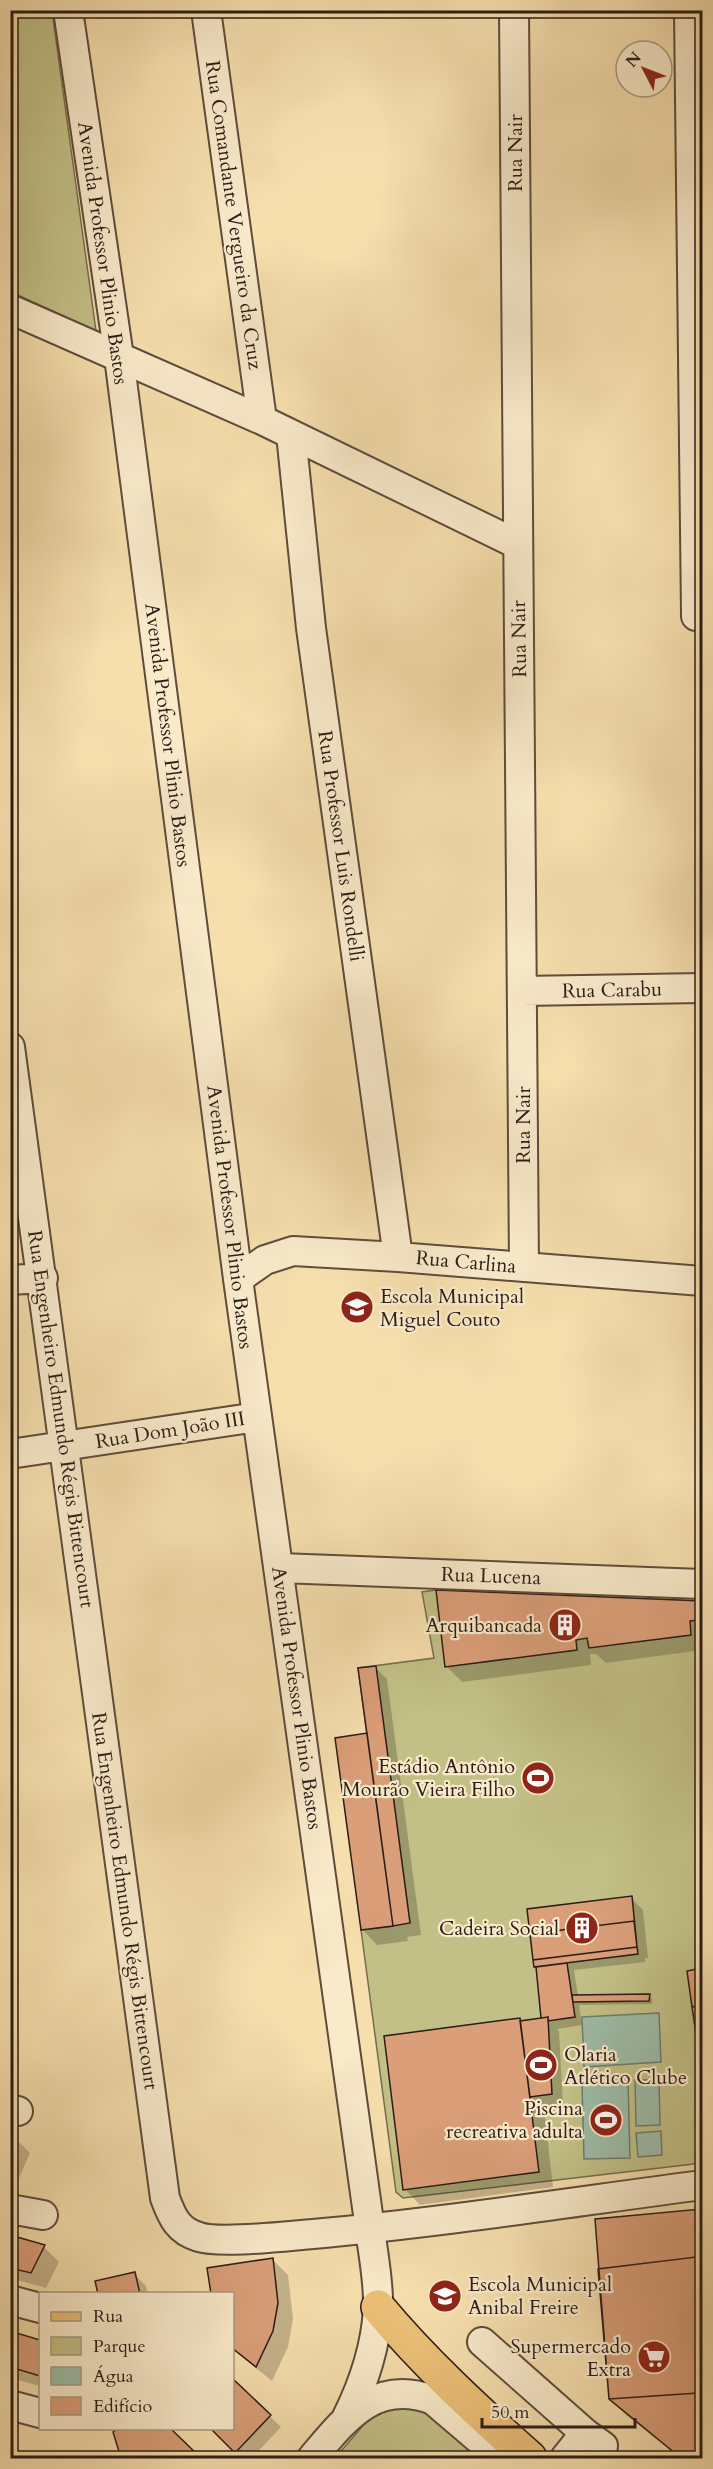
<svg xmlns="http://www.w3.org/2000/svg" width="713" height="2469" font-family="Cardo,serif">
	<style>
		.green { fill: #c2c086; stroke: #766e4e; stroke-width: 1.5 }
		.water { fill: #9dbca7; stroke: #6f7c6d; stroke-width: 1.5 }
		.shadow { fill: #0003 }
		.building { fill: #da9e78; stroke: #2b1c17; stroke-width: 1.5 }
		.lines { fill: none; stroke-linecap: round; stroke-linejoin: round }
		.minor-casing { stroke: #5e4c3c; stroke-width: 32 }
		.major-casing { stroke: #2b1c17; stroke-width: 36 }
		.minor { stroke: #f9eaca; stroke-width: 28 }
		.major { stroke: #ebbf76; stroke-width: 33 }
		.labels { text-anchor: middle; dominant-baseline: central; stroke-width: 4.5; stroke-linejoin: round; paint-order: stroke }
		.street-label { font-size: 20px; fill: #2b1c17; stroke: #f9eaca }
		.poi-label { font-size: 20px; fill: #2b1c17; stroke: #f9eaca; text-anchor: end }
	</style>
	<rect width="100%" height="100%" fill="#f6dead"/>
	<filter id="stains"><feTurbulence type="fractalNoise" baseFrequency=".00333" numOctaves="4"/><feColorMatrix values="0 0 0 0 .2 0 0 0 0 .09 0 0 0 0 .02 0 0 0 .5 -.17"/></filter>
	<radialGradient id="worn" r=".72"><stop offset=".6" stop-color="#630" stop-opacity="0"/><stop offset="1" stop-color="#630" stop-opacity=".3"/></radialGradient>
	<path class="green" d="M11,10L52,11L96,331L11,292Z
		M436,1590L702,1601V2163L403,2198L396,2192L361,1930L393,1926L358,1668L434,1658L422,1592Z
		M409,2397L490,2458H335L380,2406Z"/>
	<path class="water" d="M659,2013L661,2062L584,2067L582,2017Z
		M659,2080L660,2125L636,2126L635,2080Z
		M628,2082L630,2158L584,2159L582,2083Z
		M661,2131L662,2155L638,2157L636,2133Z"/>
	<path class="shadow" d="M438,1591L702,1603V1650L606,1663L596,1654H590L591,1665L462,1682L446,1666Z
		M375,1667L387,1679L421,1935L407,1937L408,1941L377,1945L362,1929L369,1737Z
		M631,1898L643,1910L648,1958H645V1962L574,1970L578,1996L649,1995L652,1999V2004L579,2005L582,2025L557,2029L559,2031L563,2105L544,2108L553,2187L420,2205L405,2189L519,2019L522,2022L543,2019L538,1969L535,1966Z
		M702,1970V2067L689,1972Z
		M10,2137L15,2138L30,2153L15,2187L10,2186Z
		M701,2211L702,2213V2458H680L626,2415L610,2399Z
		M10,2237L44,2247L59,2262L46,2288L10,2278Z
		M272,2259L288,2275L293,2319L288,2347L272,2381L232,2349V2294Z
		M134,2274L146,2286L148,2294H99Z
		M10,2333L40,2341V2386L10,2378Z
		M232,2380L281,2427L252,2458H243L212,2428H232Z
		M168,2428L199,2458H122L115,2433Z"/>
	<path class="building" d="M436,1590L702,1601V1629L701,1620L690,1621L691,1635L589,1648L587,1638L576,1640L577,1650L445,1667Z
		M376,1666L410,1923L393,1926L358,1668Z
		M367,1733L393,1926L361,1930L335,1738Z
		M632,1896L637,1947L533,1960L527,1909Z
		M634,1921L637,1947L533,1960L530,1934Z
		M637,1947L638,1954L534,1967L533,1960Z
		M567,1963L575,2017L548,2021V2017L541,2018L536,1967Z
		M702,1968V2005L692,2007L687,1971Z
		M650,1994L649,2001L573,2002L572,1995Z
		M702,2005V2074L692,2007Z
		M548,2017L552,2094L530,2097L520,2021Z
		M520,2018L539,2172L403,2190L384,2036Z
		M701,2209L702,2458H681L609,2399L595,2219Z
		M10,2235L45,2245L31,2273L10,2268Z
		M696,2257L698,2393L609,2399L598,2269Z
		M273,2258L278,2303L273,2331L256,2367L232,2348V2294H211L207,2268Z
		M135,2272L140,2294H98L95,2281Z
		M10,2331L40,2340V2376L10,2367Z
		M232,2378L271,2415L235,2453L210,2428H232Z
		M118,2428H170L201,2458H121L113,2432Z"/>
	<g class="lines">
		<g class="minor-casing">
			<path id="minor" d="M68,10L119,357L238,1279L370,2229C373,2254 379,2282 378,2308C376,2346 363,2385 346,2419
				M206,10L262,420
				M514,10L524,1267
				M689,10L696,616
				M10,309L262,420L517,544
				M291,434L311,628L398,1257
				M522,991L702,988
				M10,1047L165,2198C172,2217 178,2231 199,2237C221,2244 287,2236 313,2234C443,2222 573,2202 702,2185
				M238,1279L265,1260L293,1251L398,1257L702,1281
				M10,1280L43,1278
				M10,1454L257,1417
				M280,1568L702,1584
				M10,2109L18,2111
				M10,2209L43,2215
				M10,2300L40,2308
				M482,2342L585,2433
				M10,2405L40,2413
				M312,2458C345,2419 375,2378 433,2400L501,2458
				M565,2458L585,2433L603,2446L602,2452L596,2458"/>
		</g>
		<g class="major-casing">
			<path id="major" d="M378,2307C424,2362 477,2411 530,2458"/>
		</g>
		<use href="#minor" class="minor"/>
		<use href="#major" class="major"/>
	</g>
	<defs>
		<g id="school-disc" transform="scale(1.725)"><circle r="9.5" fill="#8f2418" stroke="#f9eaca"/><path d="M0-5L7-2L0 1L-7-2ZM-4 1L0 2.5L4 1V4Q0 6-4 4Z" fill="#fff"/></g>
		<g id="building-disc" transform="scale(1.725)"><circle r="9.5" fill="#8f2418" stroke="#f9eaca"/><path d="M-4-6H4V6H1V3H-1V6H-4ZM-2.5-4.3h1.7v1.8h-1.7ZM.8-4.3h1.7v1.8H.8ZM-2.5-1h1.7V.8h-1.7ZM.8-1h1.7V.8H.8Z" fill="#fff"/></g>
		<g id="stadium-disc" transform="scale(1.725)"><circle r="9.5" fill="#8f2418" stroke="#f9eaca"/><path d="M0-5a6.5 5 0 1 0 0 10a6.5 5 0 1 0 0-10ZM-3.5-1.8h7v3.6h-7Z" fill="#fff"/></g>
		<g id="supermarket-disc" transform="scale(1.725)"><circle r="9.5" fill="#8f2418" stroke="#f9eaca"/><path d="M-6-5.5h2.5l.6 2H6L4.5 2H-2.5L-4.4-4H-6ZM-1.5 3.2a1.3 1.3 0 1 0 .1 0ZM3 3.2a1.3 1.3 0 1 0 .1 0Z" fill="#fff"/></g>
	</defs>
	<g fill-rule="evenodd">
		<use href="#school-disc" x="357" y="1307"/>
		<use href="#building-disc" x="565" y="1625"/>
		<use href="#stadium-disc" x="538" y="1778"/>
		<use href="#building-disc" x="582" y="1928"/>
		<use href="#stadium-disc" x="541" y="2065"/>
		<use href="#stadium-disc" x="606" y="2120"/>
		<use href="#school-disc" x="445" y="2296"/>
		<use href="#supermarket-disc" x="654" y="2357"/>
	</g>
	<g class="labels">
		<g class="street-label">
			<text transform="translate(515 153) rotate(-90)">Rua Nair</text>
			<text transform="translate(234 215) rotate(82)">Rua Comandante Vergueiro da Cruz</text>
			<text transform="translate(103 253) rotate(82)">Avenida Professor Plinio Bastos</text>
			<text transform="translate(519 639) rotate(-91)">Rua Nair</text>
			<text transform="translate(168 735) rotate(83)">Avenida Professor Plinio Bastos</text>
			<text transform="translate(341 846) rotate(82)">Rua Professor Luis Rondelli</text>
			<text transform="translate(612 990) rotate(-1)">Rua Carabu</text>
			<text transform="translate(523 1125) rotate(-90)">Rua Nair</text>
			<text transform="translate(230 1217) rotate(83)">Avenida Professor Plinio Bastos</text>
			<text transform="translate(466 1262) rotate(5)">Rua Carlina</text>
			<text transform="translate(61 1419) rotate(82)">Rua Engenheiro Edmundo Régis Bittencourt</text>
			<text transform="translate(170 1430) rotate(-9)">Rua Dom João III</text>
			<text transform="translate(491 1576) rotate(2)">Rua Lucena</text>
			<text transform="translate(297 1698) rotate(82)">Avenida Professor Plinio Bastos</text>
			<text transform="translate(125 1901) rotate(82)">Rua Engenheiro Edmundo Régis Bittencourt</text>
		</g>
		<g class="poi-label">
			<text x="380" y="1296" text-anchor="start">Escola Municipal<tspan x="380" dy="23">Miguel Couto</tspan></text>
			<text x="542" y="1625">Arquibancada</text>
			<text x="515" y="1766">Estádio Antônio<tspan x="515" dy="23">Mourão Vieira Filho</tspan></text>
			<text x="559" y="1928">Cadeira Social</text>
			<text x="564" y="2054" text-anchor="start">Olaria<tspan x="564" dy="23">Atlético Clube</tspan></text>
			<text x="583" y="2108">Piscina<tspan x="583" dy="23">recreativa adulta</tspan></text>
			<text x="468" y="2284" text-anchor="start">Escola Municipal<tspan x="468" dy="23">Anibal Freire</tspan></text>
			<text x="631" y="2346">Supermercado<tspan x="631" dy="23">Extra</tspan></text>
		</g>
	</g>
	<rect width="713" height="2469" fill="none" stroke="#f6dead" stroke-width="36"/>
	<rect x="12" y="12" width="689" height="2445" fill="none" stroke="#2b1c17" stroke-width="3"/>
	<rect x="18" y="18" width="677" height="2433" fill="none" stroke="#2b1c17" stroke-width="1.5"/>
	<rect x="39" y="2292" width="195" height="138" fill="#f9eaca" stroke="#a79882" stroke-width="1.5"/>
	<rect x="51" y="2312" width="30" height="9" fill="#ebbf76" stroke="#a79882" stroke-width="1.5"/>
	<text x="93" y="2322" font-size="18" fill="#2b1c17">Rua</text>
	<rect x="51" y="2337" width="30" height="18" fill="#c2c086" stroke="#a79882" stroke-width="1.5"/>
	<text x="93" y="2352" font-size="18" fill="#2b1c17">Parque</text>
	<rect x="51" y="2367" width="30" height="18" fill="#9dbca7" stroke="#a79882" stroke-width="1.5"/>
	<text x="93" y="2382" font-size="18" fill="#2b1c17">Água</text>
	<rect x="51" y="2397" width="30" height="18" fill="#da9e78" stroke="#a79882" stroke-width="1.5"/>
	<text x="93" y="2412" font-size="18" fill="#2b1c17">Edifício</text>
	<g transform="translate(644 69) rotate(312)"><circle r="28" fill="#f9eaca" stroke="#a79882" stroke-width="1.5"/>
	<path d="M0-4.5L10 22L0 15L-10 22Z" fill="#8f2418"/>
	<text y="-9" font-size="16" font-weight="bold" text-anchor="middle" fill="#2b1c17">N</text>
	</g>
	<path d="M482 2418v9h153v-9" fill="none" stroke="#2b1c17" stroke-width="3"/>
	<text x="491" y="2418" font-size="18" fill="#2b1c17" stroke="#f9eaca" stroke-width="4.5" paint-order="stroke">50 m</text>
	<rect width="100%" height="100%" filter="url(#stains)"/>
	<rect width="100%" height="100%" fill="url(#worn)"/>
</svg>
